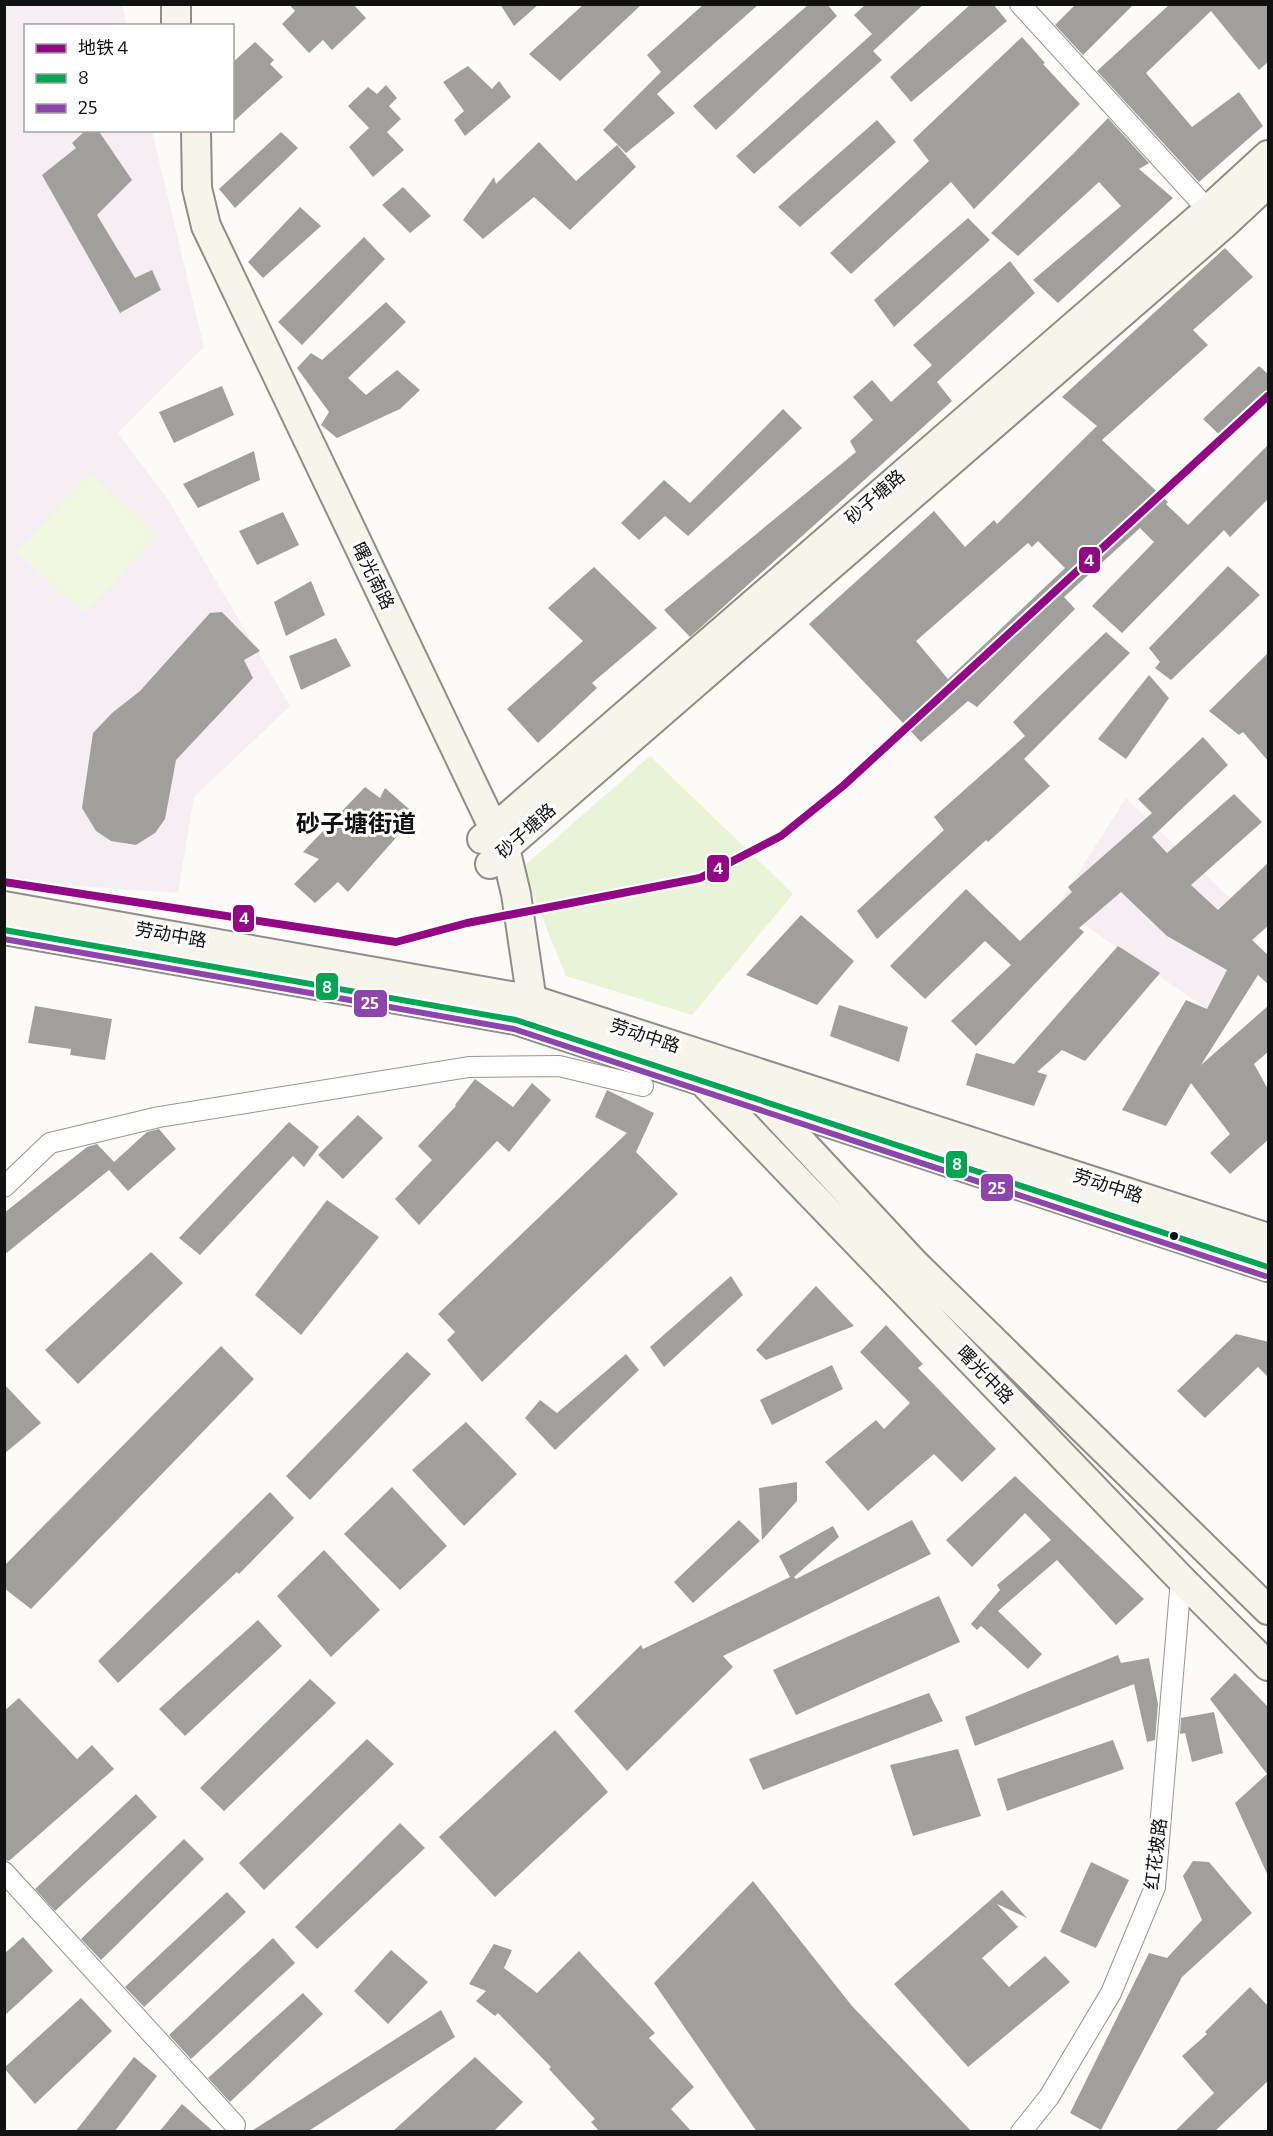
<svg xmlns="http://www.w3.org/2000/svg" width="1273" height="2136" font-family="Bitter,'Noto Sans SC',serif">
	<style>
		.industrial { fill: #f5eff3 }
		.green { fill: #e9f3d7 }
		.pitch { fill: #f1f7e0 }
		.building { fill: #a19f9c; fill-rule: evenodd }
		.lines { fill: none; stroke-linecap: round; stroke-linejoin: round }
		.street-casing { stroke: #979695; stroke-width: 22 }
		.secondary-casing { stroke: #8e8d8b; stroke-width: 32 }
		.street { stroke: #fffefe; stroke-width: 20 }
		.secondary { stroke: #f6f4eb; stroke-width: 28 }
		.bus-1-casing { stroke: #fff; stroke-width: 10 }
		.bus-2-casing { stroke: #fff; stroke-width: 10 }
		.bus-1 { stroke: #00a651; stroke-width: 6 }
		.bus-2 { stroke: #8e44ad; stroke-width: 6 }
		.metro-1-casing { stroke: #fff; stroke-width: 12 }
		.metro-1 { stroke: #920783; stroke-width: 8 }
		.bus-dot { fill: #111; stroke: #fff; stroke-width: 2 }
		.labels { text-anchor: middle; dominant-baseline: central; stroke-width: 6; stroke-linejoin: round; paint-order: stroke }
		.street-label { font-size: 18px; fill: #111; stroke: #fff }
		.district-label { font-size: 24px; font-weight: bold; fill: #111; stroke: #fff }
		.line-badge { stroke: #fff; stroke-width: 2 }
		.badge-label { font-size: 16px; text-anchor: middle; font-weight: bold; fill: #fff }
	</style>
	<rect width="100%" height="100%" fill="#fdfbf7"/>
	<path class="industrial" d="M4,5H122L127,25L26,26V130L152,131L204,347L118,433L167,498L290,706L194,797L178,893L5,881Z
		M1126,798L1263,930L1207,1009L1057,906Z"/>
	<path class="green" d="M650,756L793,894L692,1015L566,976L522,868Z"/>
	<path class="pitch" d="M90,473L157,535L83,614L16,552Z"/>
	<path class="building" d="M289,4H353L366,18L332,50L323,40L309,53L282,24L295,11Z
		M500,4H539L514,26Z
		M584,4H642L560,81L529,54Z
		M704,4H759L657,94L675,113L626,153L603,130L661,72L647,55Z
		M809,4H827L837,16L716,130L693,106Z
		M866,4H924L873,51L882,60L754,174L736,156L872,34L854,15Z
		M971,4H993L1007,21L911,102L890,77Z
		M1076,4H1134L1083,55L1055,25Z
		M1170,4H1269V61L1259,70L1211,11L1146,73L1192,127L1239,92L1263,126L1199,182L1097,71Z
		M1022,37L1045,63L1043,64L1080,104L974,209L951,182L851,274L830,253L929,161L913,140Z
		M255,42L274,60L270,64L283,77L232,123V63Z
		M468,66L492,89L499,81L511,97L465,136L454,120L464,111L443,82Z
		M386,85L397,98L389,106L401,119L387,132L404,150L373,177L349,147L369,128L348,106L368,87L377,94Z
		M1108,118L1149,163L1139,169L1173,198L1058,303L1033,280L1121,206L1099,182L1018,256L991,233L1073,154Z
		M877,120L896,142L800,227L778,207Z
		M86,130H98L132,180L97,215L135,278L152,270L161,290L120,313L42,175L76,148L72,143Z
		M281,132L298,148L235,208L219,189Z
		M539,142L576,181L617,145L636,167L570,230L534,197L483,239L463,220L494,177L496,184Z
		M403,187L431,216L410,233L382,205Z
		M300,207L321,226L263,278L248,262Z
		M968,218L990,240L894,327L874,300Z
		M364,237L385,259L302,345L278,322Z
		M1225,248L1253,277L1193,330L1208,345L1102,440L1168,502L1166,504L1188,525L1269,444V498L1230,537L1224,530L1122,633L1092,606L1154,542L1140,528L1064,597L1075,609L977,707L968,701L921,742L809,624L934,511L965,547L994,520L997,524L1097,426L1062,397ZM1038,541L1065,568L948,679L916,641L1028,543L1032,547Z
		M1010,261L1035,293L937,382L952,401L690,637L664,610L856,452L850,441L873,420L853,397L872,380L891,402L932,365L913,345Z
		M386,302L406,322L348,378L366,395L397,370L420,390L400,409L337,438L321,425L329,412L297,368L311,353L322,360Z
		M1259,366L1269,375V401L1226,441L1203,419Z
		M222,386L234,415L174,443L159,412Z
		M783,409L802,428L688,536L665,516L639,540L621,523L664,480L690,503Z
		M254,451L260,480L198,508L183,484Z
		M283,512L299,545L257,565L239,531Z
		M1228,566L1260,595L1171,680L1155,668L1160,662L1149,648Z
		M594,567L657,628L592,683L597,688L538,743L507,709L583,641L548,608Z
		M311,581L325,615L286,636L274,602Z
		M222,612L260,651L244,660L253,678L176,760L165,819L155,833L136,845L111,841L96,831L82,808L93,733L112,713L140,691L210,613Z
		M1106,632L1130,653L1024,759L1050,786L988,842L986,840L877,939L857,911L944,830L934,817L1025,736L1013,722Z
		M336,638L351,666L301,690L289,656Z
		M1269,652V762L1243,732L1239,735L1209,711Z
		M1149,675L1169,698L1126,759L1098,739Z
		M1203,737L1228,765L1152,837L1167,853L1234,794L1262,822L1191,885L1218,910L1269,862V925L1252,940L1269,956V985L1258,975L1201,1065L1269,1005V1051L1254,1064L1269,1091V1139L1230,1174L1210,1153L1230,1134L1191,1083L1166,1126L1122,1110L1186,1000L1207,1009L1227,970L1167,936L1121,892L1079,928L1084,932L976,1046L951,1021L1011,965L985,941L925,999L890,966L966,889L1020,941L1072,892L1068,887L1152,813L1138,799Z
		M365,787L380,798L385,788L416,815L348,892L338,882L315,903L294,884L319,859L303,852Z
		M801,915L854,961L817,1005L746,975Z
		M1118,946L1160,973L1085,1061L1062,1050L1037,1072L1047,1075L1034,1106L966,1085L976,1053L1014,1064Z
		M839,1005L908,1027L899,1062L830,1036Z
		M35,1006L112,1019L105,1060L70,1055L71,1049L28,1043Z
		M475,1079L513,1107L532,1083L551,1100L509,1152L497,1141L419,1225L395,1199L432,1160L418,1146L456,1106L455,1105Z
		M607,1090L654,1113L636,1152L678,1194L482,1382L447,1340L455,1332L438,1314L627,1133L595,1117Z
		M358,1115L383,1138L343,1179L318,1155Z
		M289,1122L319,1147L304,1167L293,1156L200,1255L179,1238Z
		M159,1129L176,1149L128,1191L109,1170L4,1255V1213L87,1147L97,1144L114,1162L147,1132Z
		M327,1200L379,1237L301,1335L255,1295Z
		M151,1252L183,1283L78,1384L45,1350Z
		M731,1276L743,1295L664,1367L650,1347Z
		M816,1286L854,1326L766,1360L756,1350Z
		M886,1325L923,1364L918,1368L996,1449L962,1482L934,1454L868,1511L825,1462L876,1420L884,1429L910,1403L860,1352Z
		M1236,1334L1269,1342V1378L1258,1367L1205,1418L1177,1391Z
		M221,1346L254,1379L31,1609L4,1588V1566Z
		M407,1352L431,1374L310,1500L286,1476Z
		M626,1354L639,1370L555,1450L525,1418L540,1400L557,1413Z
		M832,1365L843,1389L772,1425L760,1400Z
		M4,1384L41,1423L4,1454Z
		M466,1422L517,1474L464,1526L412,1470Z
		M1015,1476L1144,1599L1116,1625L1057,1560L998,1611L1042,1654L1028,1669L981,1626L977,1630L971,1624L1000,1590L997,1585L1051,1540L1025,1513L972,1567L946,1540Z
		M797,1482V1501L762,1540L759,1488Z
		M392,1487L447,1546L400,1590L344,1534Z
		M270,1492L294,1518L239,1574L237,1572L118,1683L98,1661Z
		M739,1520L760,1541L693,1603L674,1582Z
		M912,1520L931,1554L723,1656L733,1667L627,1771L574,1711L641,1645L643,1649L790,1577L779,1556L833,1526L839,1537L794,1577L796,1579Z
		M324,1550L380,1610L331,1657L277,1596Z
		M939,1596L960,1642L796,1715L773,1670Z
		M258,1620L282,1646L185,1736L159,1709Z
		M1118,1655L1121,1663L1149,1658L1158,1704L1155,1740L1147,1742L1134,1684L975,1746L965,1717Z
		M1235,1673L1269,1708V1878L1235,1803L1267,1774L1210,1699Z
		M310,1679L336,1703L224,1811L200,1788Z
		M929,1693L943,1721L763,1790L749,1759Z
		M19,1698L77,1759L92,1745L114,1769L9,1861L4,1860V1711Z
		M1214,1712L1223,1753L1192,1762L1185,1733L1180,1734L1181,1718Z
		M555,1730L608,1792L495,1897L439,1837Z
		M367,1739L394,1764L264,1890L239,1863Z
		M1113,1740L1124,1769L1007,1811L997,1779Z
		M958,1749L981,1816L913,1836L890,1765Z
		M136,1794L157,1817L55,1911L35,1889Z
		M400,1823L425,1848L317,1949L295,1927Z
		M184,1839L204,1859L101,1960L81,1939Z
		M1193,1861L1209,1862L1252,1913L1182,1977L1101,2130L1070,2113L1149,1953L1167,1958L1202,1920L1183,1876Z
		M1091,1862L1129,1880L1096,1948L1060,1932Z
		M753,1881L852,2006L972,2132H757L654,1983Z
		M1002,1890L1027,1918L997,1904L1018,1927L982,1958L1009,1987L1045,1956L1070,1982L968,2067L894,1984Z
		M227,1892L246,1912L144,2007L125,1987Z
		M23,1937L53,1971L4,2016V1954Z
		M273,1938L295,1963L191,2059L169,2035Z
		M494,1944L512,1950L504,1968L537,1993L579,1951L655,2033L649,2038L694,2087L671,2109L692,2132H600L591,2122L595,2119L549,2069L551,2067L498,2013L495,2016L476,2001L486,1991L469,1984Z
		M391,1950L428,1982L388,2024L354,1991Z
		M1250,1987L1269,2007V2080L1214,2132H1174L1214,2093L1182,2056L1207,2034L1205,2032Z
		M303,1993L323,2014L230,2102L208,2078Z
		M81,1998L112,2031L35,2104L4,2068Z
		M441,2010L455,2037L307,2132H250Z
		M134,2057L157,2076L114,2132H75Z
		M475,2057L523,2102L493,2132H392Z
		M182,2104L214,2132H159Z"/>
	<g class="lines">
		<g class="street-casing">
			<path id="street" d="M1020,4L1208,210
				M4,1187L50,1143L159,1117L469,1067L559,1066L643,1086
				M4,1872L235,2125
				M1021,2132L1049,2097L1111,1993L1155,1887L1181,1579"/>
		</g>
		<g class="secondary-casing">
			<path id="secondary" d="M176,4V26
				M196,130L197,188L206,226L494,829L505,848L516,894L534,1015
				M482,839L1208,210L1268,155
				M490,864L505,848L1222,226L1268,183
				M4,906L533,1000L1268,1238
				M4,930L516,1020L1268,1267
				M707,1086L1181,1579L1268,1666
				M767,1105L914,1263L1268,1610"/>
		</g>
		<use href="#street" class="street"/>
		<use href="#secondary" class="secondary"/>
		<g class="bus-1-casing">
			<path id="bus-1" d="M4,930L516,1020L1268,1267"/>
		</g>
		<g class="bus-2-casing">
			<path id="bus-2" d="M4,939L514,1029L1265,1276"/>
		</g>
		<use href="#bus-1" class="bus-1"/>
		<use href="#bus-2" class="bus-2"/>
		<g class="metro-1-casing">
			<path id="metro-1" d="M4,882L396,942L467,923L700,878L781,836L843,786L1268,396"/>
		</g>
		<use href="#metro-1" class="metro-1"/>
	</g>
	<circle class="bus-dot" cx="1174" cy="1236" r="5"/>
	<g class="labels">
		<g class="street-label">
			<text transform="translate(875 497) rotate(-41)">砂子塘路</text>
			<text transform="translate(373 576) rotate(64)">曙光南路</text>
			<text transform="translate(526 831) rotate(-42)">砂子塘路</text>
			<text transform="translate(171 935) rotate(10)">劳动中路</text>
			<text transform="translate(645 1036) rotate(18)">劳动中路</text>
			<text transform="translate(1108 1186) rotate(18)">劳动中路</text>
			<text transform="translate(985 1375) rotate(46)">曙光中路</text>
			<text transform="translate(1156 1854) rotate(-83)">红花坡路</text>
		</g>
		<g class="district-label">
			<text x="356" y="824">砂子塘街道</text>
		</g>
	</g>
	<g class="line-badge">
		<rect x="1078" y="546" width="23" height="28" rx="6" fill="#920783"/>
		<rect x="706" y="854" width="24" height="29" rx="6" fill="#920783"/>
		<rect x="232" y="904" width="23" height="29" rx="6" fill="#920783"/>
		<rect x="315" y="972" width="24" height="29" rx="6" fill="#00a651"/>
		<rect x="353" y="989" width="35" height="29" rx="6" fill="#8e44ad"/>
		<rect x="945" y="1150" width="23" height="29" rx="6" fill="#00a651"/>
		<rect x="980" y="1173" width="34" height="29" rx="6" fill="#8e44ad"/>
	</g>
	<g class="badge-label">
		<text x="1089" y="566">4</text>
		<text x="718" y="874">4</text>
		<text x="244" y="924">4</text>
		<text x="327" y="993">8</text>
		<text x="370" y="1009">25</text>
		<text x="957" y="1170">8</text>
		<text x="997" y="1194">25</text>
	</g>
	<rect width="1273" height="2136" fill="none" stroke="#111111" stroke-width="12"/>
	<rect x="24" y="24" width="210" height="108" fill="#ffffff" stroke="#a0a0a0" stroke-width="1.5"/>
	<rect x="36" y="44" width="30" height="9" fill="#920783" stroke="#a0a0a0" stroke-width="1.5"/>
	<text x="78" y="54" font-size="18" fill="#111111">地铁 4</text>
	<rect x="36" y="74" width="30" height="9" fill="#00a651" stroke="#a0a0a0" stroke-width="1.5"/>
	<text x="78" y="84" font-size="18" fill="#111111">8</text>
	<rect x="36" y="104" width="30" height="9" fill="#8e44ad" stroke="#a0a0a0" stroke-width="1.5"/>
	<text x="78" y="114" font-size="18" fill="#111111">25</text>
</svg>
